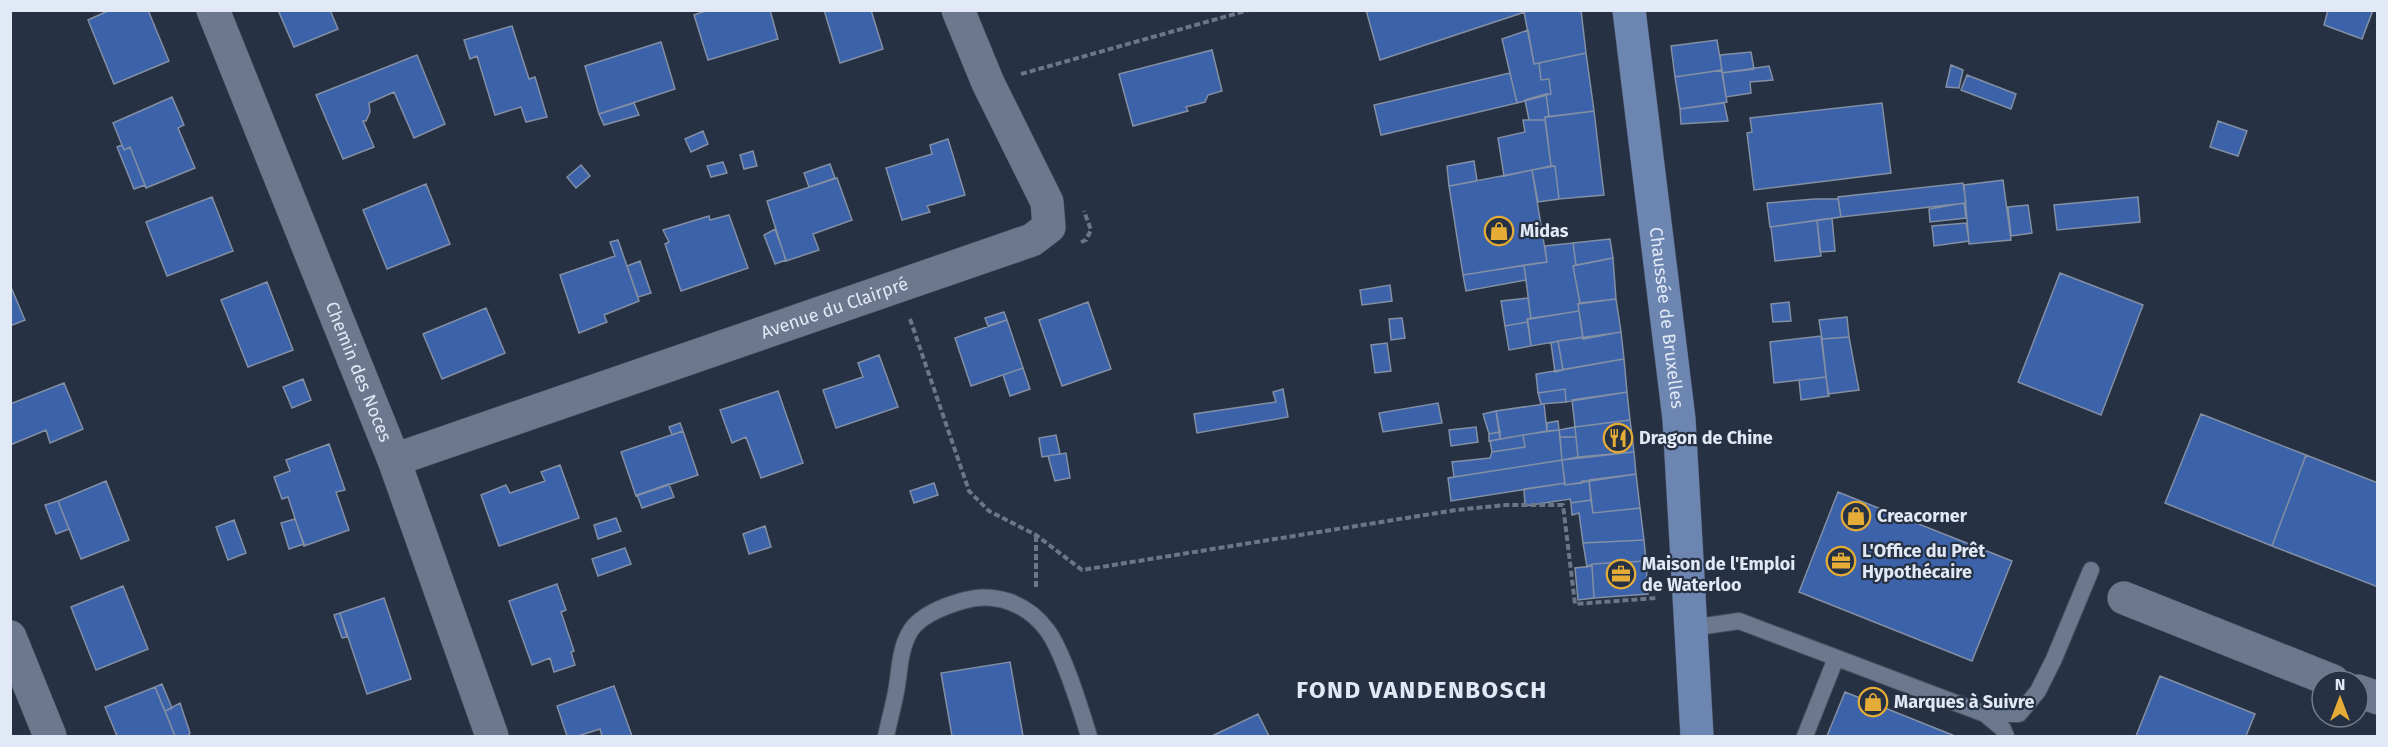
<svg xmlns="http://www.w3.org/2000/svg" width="2388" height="747" font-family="'Fira Sans',sans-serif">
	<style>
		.building { fill: #3c62aa; stroke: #828fa5; stroke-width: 1.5 }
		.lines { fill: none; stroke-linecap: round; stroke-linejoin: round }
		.lane-casing { stroke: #464e5e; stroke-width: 18 }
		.street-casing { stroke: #464e5e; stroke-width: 34 }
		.primary-casing { stroke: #464e5e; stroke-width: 34 }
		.path { stroke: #6c7686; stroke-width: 4; stroke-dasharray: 6 3; stroke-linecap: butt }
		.lane { stroke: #6c788e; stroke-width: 16 }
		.street { stroke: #6c788e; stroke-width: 33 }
		.primary { stroke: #6d86b1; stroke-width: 33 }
		.labels { text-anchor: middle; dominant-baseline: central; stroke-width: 4.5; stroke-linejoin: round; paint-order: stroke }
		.poi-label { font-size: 18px; font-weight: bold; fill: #e2e9f6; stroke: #263143; text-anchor: start }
		.street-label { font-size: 18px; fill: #e2e9f6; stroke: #263143 }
		.district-label { font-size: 24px; font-weight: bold; letter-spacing: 1.5px; fill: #e2e9f6; stroke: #263143 }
	</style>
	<rect width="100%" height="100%" fill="#263143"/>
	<path class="building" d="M110,10H148L169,61L114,84L88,20Z
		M278,10H330L338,29L294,47Z
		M708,10H770L778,39L708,60L694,15Z
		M824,10H871L883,49L840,63Z
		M1366,10H1531L1380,60Z
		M1531,10H1581L1586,53L1534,64L1524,12Z
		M2373,10L2362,39L2324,25L2328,10Z
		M512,26L529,79L535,77L547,117L526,122L521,107L495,115L477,56L470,59L464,40Z
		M1528,30L1534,64L1539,63L1541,80L1549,79L1551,94L1517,103L1502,39Z
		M1717,40L1722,70L1675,77L1671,46Z
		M661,42L675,89L599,114L585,66Z
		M1212,50L1222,91L1208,95L1205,102L1186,107L1188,111L1133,126L1119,74Z
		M1751,52L1754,69L1722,73L1720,55Z
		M1586,53L1594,111L1549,117L1546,94H1551L1549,79L1541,80L1539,63Z
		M417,55L445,124L414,138L394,92L369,103L370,112L366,121H363L374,147L343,159L316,95Z
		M1951,65L1963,70L1959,88L1946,87Z
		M1769,66L1773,80L1750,82L1751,93L1726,97L1722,73Z
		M1722,70L1727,102L1680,109L1675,77Z
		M1510,73L1517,103L1381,135L1374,105Z
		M1967,75L2016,94L2011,109L1961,90Z
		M1546,94L1549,117H1545V120H1529L1525,100Z
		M172,97L184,125L178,128L195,168L146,188L130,147L124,150L113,123Z
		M634,103L639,115L604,125L599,114Z
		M1724,103L1728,121L1681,124L1680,109Z
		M1882,103L1891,173L1754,190L1747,133L1752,132L1750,118Z
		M1594,111L1604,195L1559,199L1555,166H1551L1545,117Z
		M1523,120H1545L1551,166L1504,176L1498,138L1525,132Z
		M2218,121L2247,131L2238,156L2210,147Z
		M703,131L708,144L691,152L685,139Z
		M948,139L965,195L927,206L930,212L902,220L886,168L932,154L930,145Z
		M122,145L124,150L130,147L145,185L134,189L117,147Z
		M753,151L757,166L744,169L740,155Z
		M1474,161L1477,181L1449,186L1447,166Z
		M723,162L727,173L711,177L707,166Z
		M830,164L835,178L809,187L804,173Z
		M581,165L590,176L576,188L567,177Z
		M1555,166L1559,199L1538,202L1532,170Z
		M1532,170L1547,262L1463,275L1449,186Z
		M837,178L852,220L813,234L819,250L786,261L767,201Z
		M2003,180L2011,240L1969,244L1964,185Z
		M1963,183L1966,203L1841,217L1838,197Z
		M426,184L450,244L387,269L363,210Z
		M212,197L233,251L167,276L146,222Z
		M2138,197L2140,222L2057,230L2054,205Z
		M1815,199H1838L1841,217L1770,227L1767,203Z
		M1964,203L1966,218L1930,222L1929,209Z
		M2028,205L2032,233L2011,236L2008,207Z
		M729,215L748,268L681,291L665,244L669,242L663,230L709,216L710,220Z
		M1832,218L1835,251L1820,252L1817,220Z
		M1817,220L1821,256L1775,261L1771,227Z
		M1966,223L1969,241L1934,246L1932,226Z
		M775,229L786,260L775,264L764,235Z
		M1610,239L1613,258L1576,265L1573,243Z
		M618,240L639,301L604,315L607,322L579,333L560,275L615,256L610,242Z
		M1573,243L1576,265L1573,266L1580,303L1578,304L1579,311L1531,319L1524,265L1547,262L1545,246Z
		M1613,258L1616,299L1580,303L1573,266Z
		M640,261L651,293L638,297L627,266Z
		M1524,265L1526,280L1466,291L1463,275Z
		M2060,273L2143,305L2101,415L2018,382Z
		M267,282L293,350L248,367L221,300Z
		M10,285L25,320L10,326Z
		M1390,285L1392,301L1362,305L1360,290Z
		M1528,298L1531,319H1527L1528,322L1505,326L1501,301Z
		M1616,299L1621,332L1583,339L1578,304Z
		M1088,302L1111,369L1062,386L1039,320Z
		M1789,302L1791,321L1773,322L1771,304Z
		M486,308L505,353L442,379L423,334Z
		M1579,311L1583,337L1531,346L1527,319Z
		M1004,312L1007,320L988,326L985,318Z
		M1847,317L1849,337L1822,339L1819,320Z
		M1402,318L1405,338L1391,340L1389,319Z
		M1007,320L1023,368L971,386L955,338Z
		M1528,322L1531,346L1509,350L1505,326Z
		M1621,332L1624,359L1563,370L1558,341Z
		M1821,336L1826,377L1774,383L1770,342Z
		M1849,337L1859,390L1828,394L1822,339Z
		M1558,341L1563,370L1555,372L1551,343Z
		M1387,343L1391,371L1375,373L1371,345Z
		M879,355L898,407L836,428L823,390L863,377L858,363Z
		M1624,359L1627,392L1566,402L1565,389L1538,393L1536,374Z
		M1023,368L1030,389L1010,396L1003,375Z
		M1826,377L1829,396L1801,400L1799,380Z
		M303,379L311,400L292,408L283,387Z
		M64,383L83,429L50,443L46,430L10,445V404Z
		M1283,389L1288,417L1197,433L1194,414L1276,402L1273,392Z
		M1565,389L1566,402L1541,404L1538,393Z
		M778,391L803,463L761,478L746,437L732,443L720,410Z
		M1627,392L1630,420L1575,427L1572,400Z
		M1438,403L1442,423L1383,432L1379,413Z
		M1544,404L1547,431L1500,439L1496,411Z
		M1496,411L1500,432L1489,434L1483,414Z
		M2201,414L2306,455L2272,546L2165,503Z
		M1630,420L1634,452L1578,457L1575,427Z
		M1558,421L1559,430L1547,431V423Z
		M680,423L683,431L672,435L669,427Z
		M1476,427L1478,442L1451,446L1449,430Z
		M1575,427L1576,437H1560L1559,430Z
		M1559,430L1562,460L1454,477L1452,462L1490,458L1492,452L1525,447L1523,435Z
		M683,431L698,475L636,496L621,452Z
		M1500,432V439L1489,441V434Z
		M1056,435L1060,454L1042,457L1039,438Z
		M1523,435L1525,447L1492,452L1490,441Z
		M1560,437H1576L1578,457L1562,460Z
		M329,444L345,490L336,492L349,530L304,546L288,497L282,499L274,477L290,471L286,460Z
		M1634,452L1636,474L1565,485L1562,460Z
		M1066,453L1070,478L1055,481L1048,456Z
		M2306,455L2378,483V587L2272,546Z
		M1562,460L1565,483L1451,501L1448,478Z
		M560,465L579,518L499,546L481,495L506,485L510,493L545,481L541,472Z
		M1636,474L1640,508L1593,513L1589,480Z
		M106,481L129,540L81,559L58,501Z
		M1582,481H1589L1591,500L1571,503L1570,499L1525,506L1524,489L1565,483V485L1582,483Z
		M934,483L938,495L914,503L910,491Z
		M669,484L674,497L642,508L637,495Z
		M1838,492L2012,561L1972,661L1799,592Z
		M1591,500L1593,513L1640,508L1644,540L1583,543L1579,513L1572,515L1571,503Z
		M58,501L69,529L56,534L45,505Z
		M616,518L621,531L598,539L594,525Z
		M295,519L304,544L289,549L281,523Z
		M234,520L246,553L228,560L216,527Z
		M765,526L771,547L749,554L743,534Z
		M1644,540L1646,561L1592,564L1587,567L1583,543Z
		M625,548L631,564L598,576L592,559Z
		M1646,561L1648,594L1594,598L1592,564Z
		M1592,566L1594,598L1578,600L1575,568Z
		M557,584L566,610L561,612L574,651L571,652L575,665L554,672L550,658L532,665L509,601Z
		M123,586L148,649L96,670L71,607Z
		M384,598L411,679L367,694L340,613Z
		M340,613L347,637L342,638L334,615Z
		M1010,662L1023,736H952L941,673Z
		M2160,676L2255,714L2246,736H2136Z
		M162,684L172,708L165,711L155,687Z
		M614,686L632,736H602L600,729L578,736H567L557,706Z
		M155,687L175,736H117L105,707Z
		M1845,692L1955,736H1827Z
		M180,703L190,733L188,736H175L165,711Z
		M1258,714L1269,736H1212Z"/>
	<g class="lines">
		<g class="lane-casing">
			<path id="lane" d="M1691,628L1739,621L1985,714H2019L2038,691L2054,659L2091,570
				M1985,714L2003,729L2006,736
				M886,736C889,722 893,707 896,692C900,671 899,649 911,630C922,614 945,606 962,601C994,591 1027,603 1047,630C1063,651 1081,710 1089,736
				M1805,736L1836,658"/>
		</g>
		<g class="street-casing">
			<g id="street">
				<path id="s1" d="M213,10L394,460L492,736"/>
				<path id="s2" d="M394,460L1032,240L1049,227L1047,202L988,83L958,10"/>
				<path d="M2124,598L2333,681"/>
				<path d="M10,637L50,736"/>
				<path d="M2358,691L2378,698"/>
			</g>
		</g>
		<g class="primary-casing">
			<g id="primary">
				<path id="s3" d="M1629,10L1679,419L1697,736"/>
			</g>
		</g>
		<path class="path" d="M1021,74L1249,10
			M1081,242L1086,240L1091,230L1084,211
			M910,319L969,491L989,511L1036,535L1082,570L1456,510L1506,505H1563L1575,604L1657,598
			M1036,587V535"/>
		<use href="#lane" class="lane"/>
		<use href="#street" class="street"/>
		<use href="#primary" class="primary"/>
	</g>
	<defs>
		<g id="shop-ring" transform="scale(1.5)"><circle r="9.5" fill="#263143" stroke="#e5ad36" stroke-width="1.5"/><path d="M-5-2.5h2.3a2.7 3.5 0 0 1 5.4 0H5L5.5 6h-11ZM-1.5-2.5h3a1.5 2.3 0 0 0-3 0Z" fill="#e5ad36"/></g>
		<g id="restaurant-ring" transform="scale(1.5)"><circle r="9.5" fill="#263143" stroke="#e5ad36" stroke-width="1.5"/><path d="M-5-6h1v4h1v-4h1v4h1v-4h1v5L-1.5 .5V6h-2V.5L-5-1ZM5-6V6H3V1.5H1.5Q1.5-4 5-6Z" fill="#e5ad36"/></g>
		<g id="office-ring" transform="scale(1.5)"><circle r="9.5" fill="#263143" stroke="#e5ad36" stroke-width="1.5"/><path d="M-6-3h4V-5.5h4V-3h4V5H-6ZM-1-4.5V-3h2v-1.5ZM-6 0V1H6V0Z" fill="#e5ad36"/></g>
	</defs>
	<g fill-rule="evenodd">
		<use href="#shop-ring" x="1499" y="231"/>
		<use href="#restaurant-ring" x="1618" y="438"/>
		<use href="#shop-ring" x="1856" y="516"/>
		<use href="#office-ring" x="1841" y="561"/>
		<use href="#office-ring" x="1621" y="574"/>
		<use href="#shop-ring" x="1873" y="702"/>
	</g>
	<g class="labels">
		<g class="poi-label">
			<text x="1520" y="231">Midas</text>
			<text x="1639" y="438">Dragon de Chine</text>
			<text x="1877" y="516">Creacorner</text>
			<text x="1862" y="551">L'Office du Prêt<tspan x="1862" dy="21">Hypothécaire</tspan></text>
			<text x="1642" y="564">Maison de l'Emploi<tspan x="1642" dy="21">de Waterloo</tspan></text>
			<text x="1894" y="702">Marques à Suivre</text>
		</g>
		<g class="street-label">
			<text stroke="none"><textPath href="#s2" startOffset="466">Avenue du Clairpré</textPath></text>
			<text stroke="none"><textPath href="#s3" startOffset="310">Chaussée de Bruxelles</textPath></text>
			<text stroke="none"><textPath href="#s1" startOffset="390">Chemin des Noces</textPath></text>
		</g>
		<g class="district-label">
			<text x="1422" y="690">FOND VANDENBOSCH</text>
		</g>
	</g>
	<rect width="2388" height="747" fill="none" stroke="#e2e9f6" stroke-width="24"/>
	<g transform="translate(2340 699)"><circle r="28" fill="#263143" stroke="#717b8b" stroke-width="1.5"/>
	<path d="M0-4.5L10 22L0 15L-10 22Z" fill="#e5ad36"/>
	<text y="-9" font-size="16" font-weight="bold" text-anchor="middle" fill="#e2e9f6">N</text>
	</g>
</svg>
